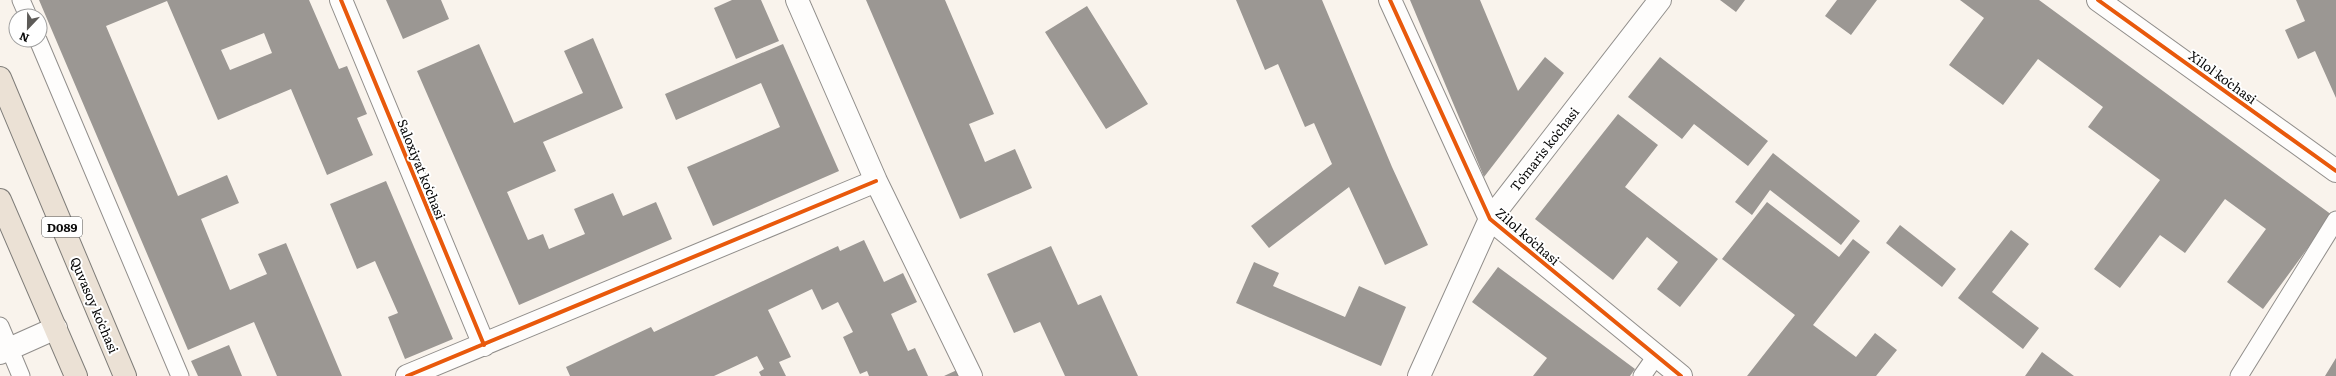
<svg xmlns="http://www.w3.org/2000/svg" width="2336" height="376" font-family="Literata,serif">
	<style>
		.building { fill: #9b9793; fill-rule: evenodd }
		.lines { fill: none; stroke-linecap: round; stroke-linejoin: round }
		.lane-casing { stroke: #918e8b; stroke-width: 19 }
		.street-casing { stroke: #918e8b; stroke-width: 24 }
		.primary-casing { stroke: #7e7c78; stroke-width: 24 }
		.lane { stroke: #fefdfc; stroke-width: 17 }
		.street { stroke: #fefdfc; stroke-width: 22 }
		.primary { stroke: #ebe1d5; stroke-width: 22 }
		.cycleway-casing { stroke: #fff; stroke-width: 6 }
		.cycleway { stroke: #e8590c; stroke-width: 4 }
		.labels { text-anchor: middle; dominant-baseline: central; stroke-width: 4; stroke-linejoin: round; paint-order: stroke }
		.shield { fill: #fff; stroke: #535353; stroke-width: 1 }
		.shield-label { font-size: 12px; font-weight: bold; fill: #090909 }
		.street-label { font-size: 13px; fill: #090909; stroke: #fff }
	</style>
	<rect width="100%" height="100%" fill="#f9f3ec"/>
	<path class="building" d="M39,0H309L339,69L347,66L367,114L357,118L373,155L327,175L291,89L218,120L167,1L106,26L178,196L227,175L239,203L201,219L230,290L267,274L258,254L286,243L342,376H277L254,322L188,350ZM264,33L272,53L230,70L221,50Z
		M386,0H441L449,19L403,39Z
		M732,0H761L779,41L736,59L714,8Z
		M866,0H945L994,114L969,124L985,162L1015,149L1032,188L960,219Z
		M1236,0H1322L1392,167L1428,245L1385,265L1349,187L1269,248L1251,226L1332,164L1314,123L1305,127L1278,64L1265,70Z
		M1410,0H1480L1518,91L1545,57L1564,73L1484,177Z
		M1720,0H1745L1736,12Z
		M1837,0H1877L1851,35L1825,16Z
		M1960,0H2039L2332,215L2263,309L2227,282L2266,229L2225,199L2185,253L2160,235L2120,288L2094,269L2160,180L2088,127L2103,107L2038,59L2003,105L1949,65L1984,18Z
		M2296,0H2336V98L2315,51L2298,59L2285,30L2305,21Z
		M1087,6L1148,104L1106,129L1045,32Z
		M593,38L623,108L543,142L556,171L507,192L528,240L543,234L549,249L585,234L574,209L613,193L623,216L656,202L672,239L519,305L417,71L479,44L514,123L583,93L564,51Z
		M783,44L839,171L713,226L687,167L780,127L761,83L676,120L665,94Z
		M1660,57L1768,141L1748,166L1694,124L1682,139L1628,97Z
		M1618,114L1658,145L1625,187L1718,259L1680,307L1657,289L1678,262L1647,237L1613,280L1535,219Z
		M1773,153L1860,221L1841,245L1770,190L1752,215L1735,202Z
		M386,181L453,339L405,359L388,317L398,313L375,261L357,269L330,204Z
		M1767,202L1839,257L1853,239L1870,252L1813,325L1856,357L1875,333L1897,350L1876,376H1747L1795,315L1722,259Z
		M1900,225L1956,269L1942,287L1886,243Z
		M2011,230L2029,244L1992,292L2039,328L2023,349L1958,298Z
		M864,240L884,282L903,273L917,302L891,314L908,351L915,348L928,376H869L867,371L860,374L843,337L853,332L838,302L822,310L812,289L768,310L791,357L779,362L786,376H761L759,372L764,369L757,356L714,376H570L566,367L651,327L654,332L838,246L840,251Z
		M1051,246L1078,305L1101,295L1138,376H1065L1040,322L1014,333L987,274Z
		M1254,262L1279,273L1273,286L1345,317L1359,286L1406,307L1381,366L1236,303Z
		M1498,267L1635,369L1630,376H1533L1547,358L1472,302Z
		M229,345L242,376H198L191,361Z
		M2042,352L2074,376H2025Z
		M2336,358V376H2325Z
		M957,370L960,376H944Z"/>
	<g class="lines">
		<g class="lane-casing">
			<path id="lane" d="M21,0L28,16
				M38,40L180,376
				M0,326L21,376
				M1642,376L1656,356
				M2239,376L2336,220"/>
		</g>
		<g class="street-casing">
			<path id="street" d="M341,0L484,345
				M797,0L876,181L971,376
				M1390,0L1490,219L1681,376
				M2098,0L2336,171
				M0,353L56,328
				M407,376L876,181
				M1419,376L1490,219L1660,0"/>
		</g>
		<g class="primary-casing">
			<path id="primary" d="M0,78L125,376
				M0,200L76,376"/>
		</g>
		<use href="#lane" class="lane"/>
		<use href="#street" class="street"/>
		<use href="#primary" class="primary"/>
		<g class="cycleway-casing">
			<path id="cycleway" d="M341,0L484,345
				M1390,0L1490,219L1681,376
				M2098,0L2336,171
				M407,376L876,181"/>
		</g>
		<use href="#cycleway" class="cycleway"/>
	</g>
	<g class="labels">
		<rect class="shield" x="42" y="217" width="40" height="20" rx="3"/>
		<g class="shield-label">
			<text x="62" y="227">D089</text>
		</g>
		<g class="street-label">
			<text transform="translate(2223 77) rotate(36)">Xilol koʻchasi</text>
			<text transform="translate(1544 149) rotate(-52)">Toʻmaris koʻchasi</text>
			<text transform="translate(422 169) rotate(68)">Saloxiyat koʻchasi</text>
			<text transform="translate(1528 236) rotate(41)">Zilol koʻchasi</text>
			<text transform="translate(95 305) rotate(67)">Quvasoy koʻchasi</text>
		</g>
	</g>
	<g transform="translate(28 28) rotate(202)"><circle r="19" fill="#ffffff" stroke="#9d9d9d"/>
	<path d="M0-3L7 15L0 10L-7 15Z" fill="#5d5b58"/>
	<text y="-6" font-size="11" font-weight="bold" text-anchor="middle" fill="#090909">N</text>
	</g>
</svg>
